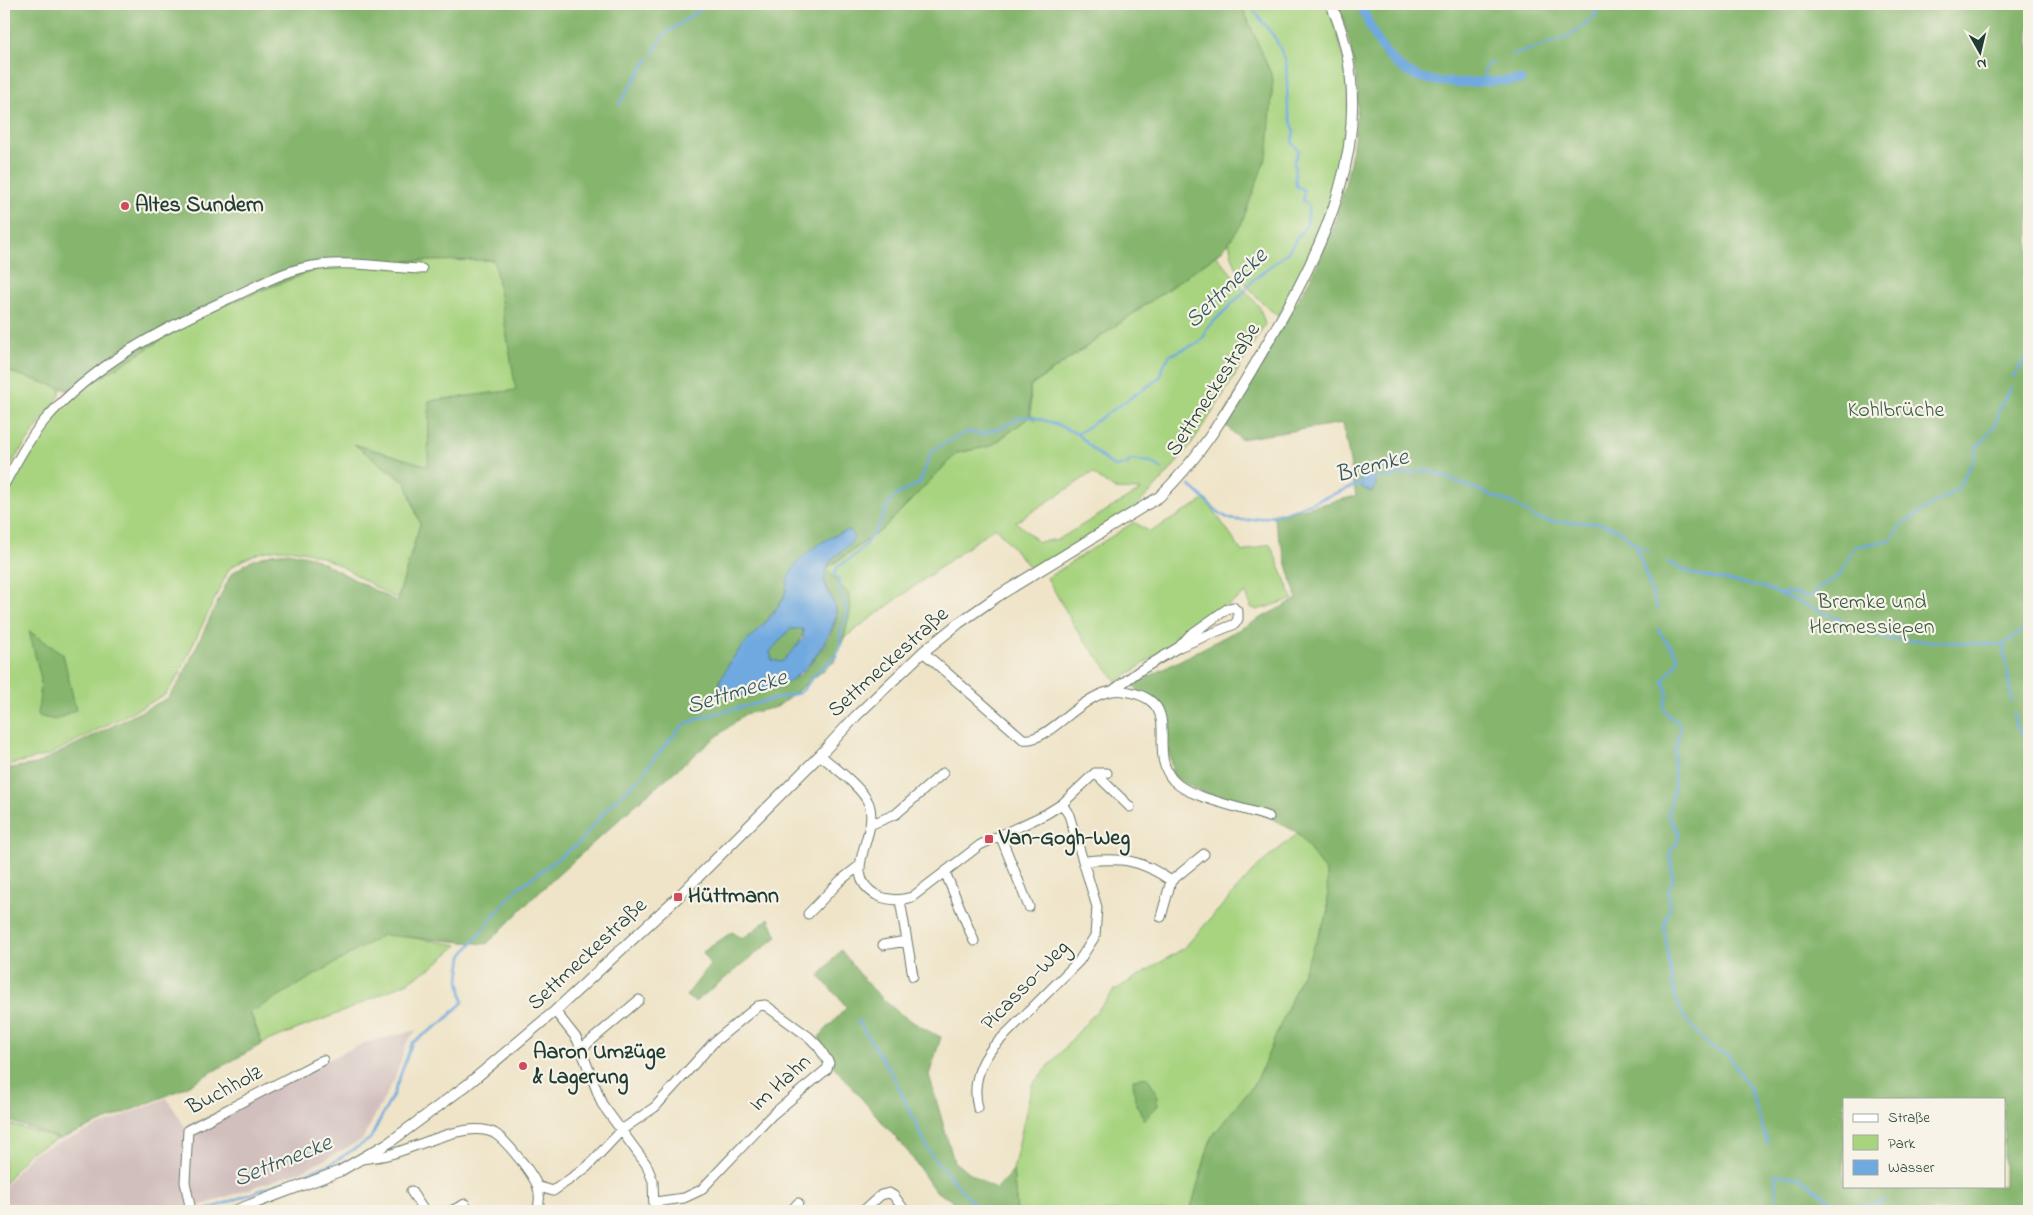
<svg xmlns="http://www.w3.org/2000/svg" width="2033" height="1215" font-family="'Indie Flower',sans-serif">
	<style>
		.industrial { fill: #d1bfbd }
		.green { fill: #a8d480; stroke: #64885a; fill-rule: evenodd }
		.forest { fill: #86b66e; stroke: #527a51; fill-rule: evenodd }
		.water { fill: #6fa9df; stroke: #47738a; fill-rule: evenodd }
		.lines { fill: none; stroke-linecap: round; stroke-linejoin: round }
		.stream { stroke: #6fa9df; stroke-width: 2.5 }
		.canal { stroke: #6fa9df; stroke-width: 9 }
		.minor-casing { stroke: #687768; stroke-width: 11 }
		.tertiary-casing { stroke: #687768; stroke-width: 12 }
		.minor { stroke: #fff; stroke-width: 9 }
		.tertiary { stroke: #fff; stroke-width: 10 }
		.poi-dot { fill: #d1495b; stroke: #f7f3e8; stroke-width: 2 }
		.labels { text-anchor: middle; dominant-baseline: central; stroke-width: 4.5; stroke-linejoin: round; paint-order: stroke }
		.poi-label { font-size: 22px; font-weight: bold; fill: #1f3d34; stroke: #f7f3e8; text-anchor: start }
		.street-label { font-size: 22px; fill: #1f3d34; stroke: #f7f3e8 }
		.park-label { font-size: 22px; fill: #3a5b43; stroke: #f7f3e8 }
		.water-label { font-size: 24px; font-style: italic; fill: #33585f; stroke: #f7f3e8 }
	</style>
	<rect width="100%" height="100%" fill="#f7f3e8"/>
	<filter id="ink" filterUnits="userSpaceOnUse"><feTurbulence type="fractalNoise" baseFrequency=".02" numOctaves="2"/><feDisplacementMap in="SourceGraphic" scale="10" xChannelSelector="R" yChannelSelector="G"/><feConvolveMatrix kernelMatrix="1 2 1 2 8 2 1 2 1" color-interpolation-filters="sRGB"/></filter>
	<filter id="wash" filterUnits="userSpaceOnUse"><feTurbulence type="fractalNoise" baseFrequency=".0096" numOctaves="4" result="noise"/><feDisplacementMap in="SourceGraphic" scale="20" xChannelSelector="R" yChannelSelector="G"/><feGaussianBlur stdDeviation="1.12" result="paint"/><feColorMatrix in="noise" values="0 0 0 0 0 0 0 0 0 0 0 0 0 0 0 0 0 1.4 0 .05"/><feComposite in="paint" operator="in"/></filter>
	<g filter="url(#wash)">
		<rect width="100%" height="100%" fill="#efe4c8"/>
		<path class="industrial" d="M417,1030L407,1042L394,1080L362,1140L304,1170L185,1211H4V1187L31,1154L167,1098L185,1127L364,1043Z"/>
		<path class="green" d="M1241,4H1326C1376,115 1332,217 1278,316C1252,295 1233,274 1229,240L1273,79Z
			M1216,255L1260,308L1265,324C1221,398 1185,469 1115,524C1094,540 1057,556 1032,570L995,527L844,638L851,607L826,569L883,529L957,453L991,446L1030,417L1035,420L1036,418L1031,415L1030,387ZM1092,473L1114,489L1141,490L1059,539L1038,542L1016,522Z
			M495,260L517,390L429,401V466L355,445L406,483L420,524L398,597L394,598C337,565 292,524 229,569L176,680L165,695L49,755L4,766V492L36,439L58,411L76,393L204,313L335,262Z
			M4,370L61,388L59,397L15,458L4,477Z
			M1206,499L1242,552L1270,544L1293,599L1257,610L1251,607L1246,593L1117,682L1078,632L1047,578L1134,522L1150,532Z
			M1298,833L1327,874L1328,913L1257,1081L1211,1138L1190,1211H1017L1013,1170L1032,1085L1115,990L1184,948L1257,867Z
			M382,933L458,945L431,968L406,983L347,1010L262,1043L250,1011Z
			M6,1123L59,1139L29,1152L4,1184V1124Z"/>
		<path class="forest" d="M4,4H1241L1273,79L1268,152L1241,225L1223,250L1030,386V417L991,446L957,453L883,529L826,568L849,595L851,607L844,638L834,662L777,707L745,714L710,742L644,797L538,893L487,944L383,935L250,1013L262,1044L178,1091L60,1139L4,1119V769L37,764L168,698L180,681L231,574L250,561L271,554L288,552L312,557L397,602L420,524L406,483L354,444L428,466L429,401L516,390L494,260L335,262L204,313L76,393L4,370ZM842,552C803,575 842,598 836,620C830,641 814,660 800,676L719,680L726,673L730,662L761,628L784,598L790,573Z
			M1336,4H2029V1211H1190L1211,1138L1257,1080L1328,913L1327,874L1298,833L1269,817L1196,789L1173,777L1163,711L1133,685L1297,599L1273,516L1356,496L1343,423L1240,439L1221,421C1240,389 1258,354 1279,323C1285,314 1293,308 1298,299C1332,247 1351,176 1357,115C1360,84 1350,32 1336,4ZM1844,1099H2004V1186H1844Z
			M803,628C802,644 793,651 782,662L772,660L770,652C775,643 784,638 790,629Z
			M29,631L63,654L76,710L55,720L38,716L41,679Z
			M769,918L777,937L695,1002L686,996L710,965L703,952L732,932L743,939Z
			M841,950C871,990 894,1016 941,1037L929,1075L954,1162L996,1190L1013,1170L1017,1211H971L935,1191L909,1153L830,1062L819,1037L847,1007L819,976Z
			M1147,1077L1156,1091L1158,1106L1144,1120L1135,1100L1133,1079Z"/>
		<path class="water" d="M1366,468L1375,475L1376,486L1371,492L1362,488L1360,475Z
			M850,530L854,537C849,551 832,553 827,568C819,589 834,594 836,611C837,622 829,633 824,643C796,688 780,686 733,698L725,695L719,681C725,674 726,667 731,661C746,639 768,623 783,600C787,592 786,582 790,574C797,556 832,533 850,530ZM790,629H803V639L782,662L772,660L770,652Z"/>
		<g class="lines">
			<path class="stream" d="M653,53L664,35L708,4
				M1512,55C1552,42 1579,41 1603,4
				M1484,81L1485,67L1493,62
				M619,104L649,58
				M2029,263L2026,278L2029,284
				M2029,321L2026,327L2029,333
				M2013,377L2029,354
				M1077,434C1091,446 1100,458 1115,467L1128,464L1129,460L1151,462L1162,469
				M1374,479L1427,470L1516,505L1535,518L1556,522L1597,523L1607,525L1618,530L1636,545L1649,552
				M1190,486C1202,495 1216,513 1228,518C1256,530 1334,493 1364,482
				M1636,546L1657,608
				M1668,562L1693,574L1763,587L1886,639L2003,645L2025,629L2029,628
				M1781,594L1786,592L1808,597L1814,594L1820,586L1832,581L1841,573L1854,547L1890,540L1903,523L1957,489L1974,460L1976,449L1996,424L1999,409L2011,387
				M1659,629C1663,644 1674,644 1678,659L1672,670L1663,680L1668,694L1664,704L1665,712L1681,726L1674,754V787L1668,815L1678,832V841L1670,852L1673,879L1668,893L1670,907L1664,926L1675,999L1686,1020L1709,1046L1729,1056L1750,1088L1768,1145
				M2003,645L2012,702
				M2014,712L2015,725L2029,743
				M2029,755V760
				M858,1021L892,1074L931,1155L980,1211
				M204,1211L329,1165L370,1139L394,1093L412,1043L443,1022L463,1002L459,979L462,956L495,914L518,888L579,843L608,807L641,777L655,757L683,725L706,716L799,693C807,688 809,681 815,674C831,658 844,656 840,629C856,610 838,599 839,580L834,574L838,566C858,557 872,538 882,519C885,513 886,506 890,501C898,492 910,488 920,483L931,451L966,432L981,434L1003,427L1021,417H1033L1056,424L1077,434L1154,382L1161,376L1162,367L1170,355L1198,343L1204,337L1206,329L1242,294L1253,280L1287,253L1307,224L1309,205L1303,201L1304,190L1296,186L1294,162L1299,150L1292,143L1294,131L1288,110L1286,61L1275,38L1251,7L1252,4
				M1777,1211L1775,1174L1801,1178L1829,1200L1841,1205L1863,1206L1884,1201"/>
			<path class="canal" d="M1361,4C1393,97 1439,83 1521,80"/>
		</g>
	</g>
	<g filter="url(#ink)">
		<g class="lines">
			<g class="minor-casing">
				<path id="minor" d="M4,485C16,463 28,440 44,421C94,364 160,330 228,299C258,286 287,268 320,265C353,261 389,268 422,269
					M923,652L1023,739C1051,744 1084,685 1124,691C1188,701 1145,749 1173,780C1188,798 1245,808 1269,817
					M1112,691L1139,671L1179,647L1190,635L1227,609L1233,607L1238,612V619L1235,624L1179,647
					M820,755C834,767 862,787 869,804C880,836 837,874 878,896C890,901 900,901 912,897L980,845L1046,814L1062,804L1095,773H1107
					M1095,773L1130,807
					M872,824L896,814L943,773
					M1000,835L1029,907
					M1084,861C1121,858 1140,858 1171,881L1161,917
					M945,872L974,941
					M1171,881L1204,854
					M900,900L913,976
					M808,914L841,880L859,866
					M883,945L906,941
					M555,1011L577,1039L602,1104L646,1164L653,1181L654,1211
					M581,1049L639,1000
					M978,1108C972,1085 979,1065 993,1047L1079,961L1095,936L1097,907L1069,815L1062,804
					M361,1159C371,1158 381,1157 391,1154C418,1147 467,1120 494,1133C506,1140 514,1153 523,1163C535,1179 544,1191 537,1211
					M540,1187L553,1191L587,1167L623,1129L655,1107L714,1042L758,1006L765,1005L809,1037L818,1046L829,1063L827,1069L772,1115L701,1190L684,1198L655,1202
					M411,1191L424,1211
					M191,1211L185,1182L188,1130L323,1060
					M451,1211L465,1204
					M791,1211L798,1203
					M863,1211L881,1195L889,1193L894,1196L905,1211"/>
			</g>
			<g class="tertiary-casing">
				<path id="tertiary" d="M234,1211L340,1171L390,1142L467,1085L555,1011L678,897L820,755L856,716L923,652L959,623L998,596L1159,497C1199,459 1226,413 1254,366C1320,255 1388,133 1331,4"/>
			</g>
			<use href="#minor" class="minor"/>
			<use href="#tertiary" class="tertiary"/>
		</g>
	</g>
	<g class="poi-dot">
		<circle cx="125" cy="206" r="5"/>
		<rect x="984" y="834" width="10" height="10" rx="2.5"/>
		<rect x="673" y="892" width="10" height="10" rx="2.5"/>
		<circle cx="523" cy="1066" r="5"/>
	</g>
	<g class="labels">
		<g class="poi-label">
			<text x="135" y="206">Altes Sundern</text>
			<text x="999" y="839">Van-Gogh-Weg</text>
			<text x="688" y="897">Hüttmann</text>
			<text x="533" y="1053">Aaron Umzüge<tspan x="533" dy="25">&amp; Lagerung</tspan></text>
		</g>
		<g class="street-label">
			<text transform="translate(1214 390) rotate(-57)">Settmeckestraße</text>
			<text transform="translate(889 663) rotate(-42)">Settmeckestraße</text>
			<text transform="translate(588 955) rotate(-43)">Settmeckestraße</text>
			<text transform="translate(1026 986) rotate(-46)">Picasso-Weg</text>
			<text transform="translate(781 1084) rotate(-42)">Im Hahn</text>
			<text transform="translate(225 1091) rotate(-28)">Buchholz</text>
		</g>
		<g class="park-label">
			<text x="1896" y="411">Kohlbrüche</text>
			<text x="1872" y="603">Bremke und<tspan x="1872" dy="25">Hermessiepen</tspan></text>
		</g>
		<g class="water-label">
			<text transform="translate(1227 289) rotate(-44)">Settmecke</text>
			<text transform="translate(1372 467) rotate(-15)">Bremke</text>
			<text transform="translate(737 693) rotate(-17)">Settmecke</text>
			<text transform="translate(283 1162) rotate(-22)">Settmecke</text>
		</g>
	</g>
	<rect width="2033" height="1215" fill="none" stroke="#f7f3e8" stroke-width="20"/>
	<rect x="1843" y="1098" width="162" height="90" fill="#f7f3e8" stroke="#a1aaa0"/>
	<rect x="1853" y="1114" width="25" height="8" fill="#ffffff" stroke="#a1aaa0"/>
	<text x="1888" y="1122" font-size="15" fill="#1f3d34">Straße</text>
	<rect x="1853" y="1135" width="25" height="15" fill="#a8d480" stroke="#a1aaa0"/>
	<text x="1888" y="1148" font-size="15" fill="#1f3d34">Park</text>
	<rect x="1853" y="1160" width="25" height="15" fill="#6fa9df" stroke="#a1aaa0"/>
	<text x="1888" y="1172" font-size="15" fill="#1f3d34">Wasser</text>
	<g transform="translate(1980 52) rotate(172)" stroke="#f7f3e8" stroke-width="4" paint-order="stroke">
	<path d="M0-4L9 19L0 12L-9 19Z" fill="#1f3d34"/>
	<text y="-8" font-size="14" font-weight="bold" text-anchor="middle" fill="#1f3d34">N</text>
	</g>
</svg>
